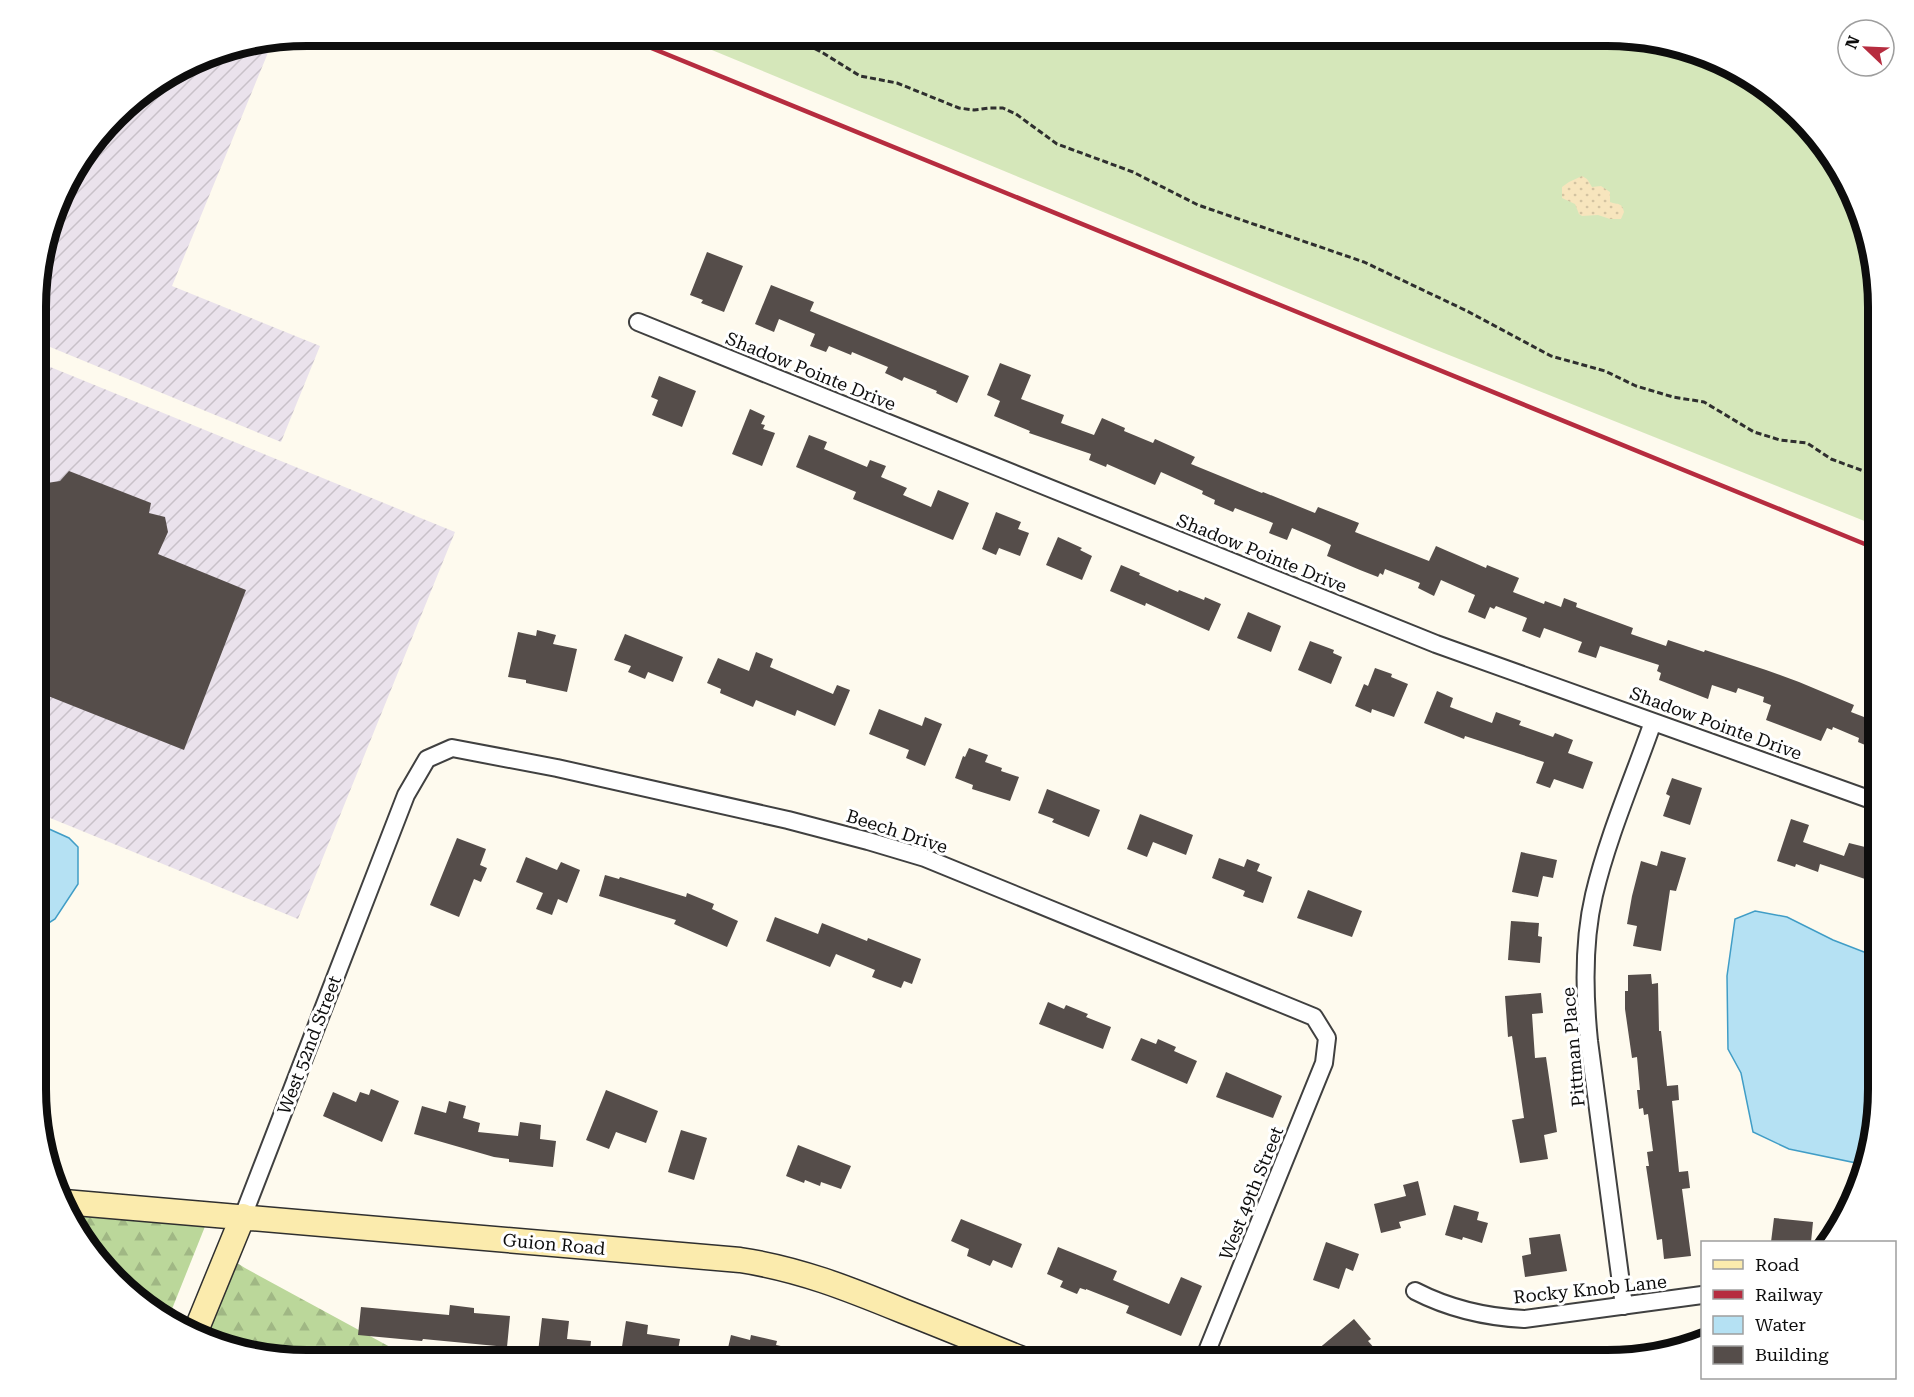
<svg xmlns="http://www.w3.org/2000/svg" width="1914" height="1397" font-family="'Roboto Serif',serif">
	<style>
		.industrial { fill: url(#industrial-furrows) }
		.grass { fill: #d5e7ba }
		.forest { fill: url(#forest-firs) }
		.sand { fill: url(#sand-dots) }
		.water { fill: #b5e1f3; stroke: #409dc6; stroke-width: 1.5 }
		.building { fill: #554d4a }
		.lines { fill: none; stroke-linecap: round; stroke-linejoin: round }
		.street-casing { stroke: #404040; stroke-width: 20 }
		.secondary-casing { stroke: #2f2f2f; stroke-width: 27 }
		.path { stroke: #2f2f2f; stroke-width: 3; stroke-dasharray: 6 3; stroke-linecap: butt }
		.street { stroke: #fff; stroke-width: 16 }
		.secondary { stroke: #fbebad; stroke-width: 24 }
		.rail { stroke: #b62c3f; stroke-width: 4.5 }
		.labels { text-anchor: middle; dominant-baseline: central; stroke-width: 6; stroke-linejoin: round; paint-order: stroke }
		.street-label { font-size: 18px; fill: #0d0d0d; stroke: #fff }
		.rim { fill: none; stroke: #0d0d0d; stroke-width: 8 }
	</style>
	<defs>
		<pattern id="industrial-furrows" width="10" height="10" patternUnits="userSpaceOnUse" patternTransform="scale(1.5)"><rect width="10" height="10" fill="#eae2ec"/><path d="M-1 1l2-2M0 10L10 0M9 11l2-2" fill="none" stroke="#c8c1c9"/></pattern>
		<pattern id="forest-firs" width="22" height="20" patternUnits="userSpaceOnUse" patternTransform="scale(1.5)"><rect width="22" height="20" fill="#bbd79a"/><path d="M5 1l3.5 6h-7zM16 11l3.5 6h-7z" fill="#a0b784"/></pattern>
		<pattern id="sand-dots" width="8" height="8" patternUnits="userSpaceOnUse" patternTransform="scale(1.5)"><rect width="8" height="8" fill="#f7e5bd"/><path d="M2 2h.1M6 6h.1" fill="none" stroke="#d3c3a1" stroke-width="1.8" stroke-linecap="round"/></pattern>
	</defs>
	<rect width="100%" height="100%" fill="#fefaee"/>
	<path class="industrial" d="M272,43L172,286L320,346L281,442L38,342V272L64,187L128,104L204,57Z
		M38,362L455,532L298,919L38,813Z"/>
	<path class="grass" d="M678,36L1624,37L1710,57L1772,92L1850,187L1877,290V526L1429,347Z"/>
	<path class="forest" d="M64,1202L210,1214L168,1319L142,1305L72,1225Z
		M226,1256L245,1268L414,1360H290L220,1346L195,1333Z"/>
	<path class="sand" d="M1582,176L1587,179L1592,187L1601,186L1610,192V202C1618,205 1622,202 1624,212L1621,219H1610L1598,215L1582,216L1579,214L1575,204L1562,198V187L1569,182Z"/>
	<path class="water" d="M38,824L69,838L78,847V884L55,919L41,928L38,927Z
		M1755,911L1787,917L1833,940L1877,957V1107L1866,1165L1789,1149L1753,1132L1741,1073L1728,1049L1727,976L1735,919Z"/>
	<path class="building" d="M707,252L743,266L724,312L701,303L703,300L690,295Z
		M771,285L814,302L810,311L969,376L957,403L936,393L937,391L904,377L902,381L885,373L888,367L852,352L851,355L829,346L826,352L810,346L815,334L779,319L774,332L755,324Z
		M1000,363L1031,375L1021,399L1064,415L1061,423L1094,435L1102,418L1125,428L1124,431L1153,443L1155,439L1195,457L1191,464L1262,493L1263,492L1315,513L1318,507L1359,523L1355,532L1429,561L1436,546L1486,568L1487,565L1519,578L1513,592L1544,604L1545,601L1561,607L1564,598L1577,603L1576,607L1633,628L1631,634L1666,646L1668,640L1704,652L1705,650L1766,670L1799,682L1854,705L1851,712L1877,722V750L1858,742L1859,738L1833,727L1832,730L1827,728L1821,741L1766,720L1771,705L1763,702L1764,697L1738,688L1736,693L1712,685L1708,699L1659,680L1661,673L1657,671L1659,665L1600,646L1596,658L1578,652L1582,642L1544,628L1540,638L1522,631L1527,618L1496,606L1494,609L1490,607L1485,619L1468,612L1475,595L1441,580L1434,596L1418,588L1420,583L1385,569L1383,575L1380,573L1378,577L1360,570L1327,556L1331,545L1323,541L1292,528L1287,540L1269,533L1273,523L1235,508L1233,512L1214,504L1215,500L1202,494L1203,491L1161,472L1155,485L1107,464L1106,467L1089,460L1091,454L1029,433L1030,431L994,416L1000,401L987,395Z
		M659,376L696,391L682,427L652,415L658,400L651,397Z
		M750,409L765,416L761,424L765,425L763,429L775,433L762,466L732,454Z
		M809,435L827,442L824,449L867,467L870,460L886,466L881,477L907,488L903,495L931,507L938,490L969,503L953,540L853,499L856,492L796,467Z
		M69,471L151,503L149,513L165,517L168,532L158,554L246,590L184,750L38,692V498L47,483L60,481Z
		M996,512L1021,522L1018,529L1029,533L1020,556L999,548L996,555L982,549Z
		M1058,537L1082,548L1080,550L1092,556L1082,580L1046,565Z
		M1121,565L1140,573L1139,575L1178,592L1179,590L1204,600L1205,597L1221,604L1209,631L1146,603L1145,606L1110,591Z
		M1248,612L1281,626L1271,652L1237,638Z
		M537,630L556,635L553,644L577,649L567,692L526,683V680L508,677L518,632L536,636Z
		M625,634L683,657L673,682L648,672L645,679L628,672L631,666L614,660Z
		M1310,641L1334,650L1333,653L1342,657L1331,684L1298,670Z
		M756,652L773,659L770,667L833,694L837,685L850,690L835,726L797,710L795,716L756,700L753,707L720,693L721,689L707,683L718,658L749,671Z
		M1375,668L1392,674L1391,677L1408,684L1394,717L1372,709L1371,713L1355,706L1364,684L1368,686Z
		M1437,691L1453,698L1450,707L1492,723L1496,712L1521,721L1519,725L1553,737L1555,733L1573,740L1568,753L1593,762L1583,789L1554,779L1550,788L1536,783L1544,762L1465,736L1464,739L1424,723Z
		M879,709L922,726L925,717L942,724L925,766L906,758L909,750L869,734Z
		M969,748L988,755L985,762L1002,768L1001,771L1019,777L1010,801L972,789L973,785L955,778L963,756L965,757Z
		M1672,778L1702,788L1690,825L1663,816L1670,796L1666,794Z
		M1047,789L1100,810L1089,837L1052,822L1054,819L1038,813Z
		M1140,814L1193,835L1186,855L1153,842L1147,857L1127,849Z
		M1791,819L1809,825L1803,842L1844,856L1849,843L1877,850V873L1874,882L1820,864L1818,872L1796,864L1795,867L1777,861Z
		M457,838L486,849L480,865L487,868L481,882L474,879L459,917L430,905Z
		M1661,851L1686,858L1676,891L1670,890L1661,951L1633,946L1637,926L1627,924L1632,896L1641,861L1657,866Z
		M1521,852L1557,860L1553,878L1543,876L1538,897L1512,892Z
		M526,857L557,870L561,862L580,870L567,903L558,899L552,915L536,909L543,893L516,882Z
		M1219,858L1244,867L1247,859L1260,864L1257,871L1272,877L1263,903L1243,896L1245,891L1212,878Z
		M605,875L619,879L620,877L686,897L687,893L714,904L712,909L738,921L727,947L674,924L676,920L599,896Z
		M1308,890L1362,911L1352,937L1297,918Z
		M775,917L818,934L822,923L867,941L868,938L921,959L912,984L904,981L901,988L872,977L875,970L836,954L830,967L766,941Z
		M1511,921L1539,923L1538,936L1542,937L1540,963L1508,960Z
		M1651,974L1652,984L1658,983L1659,1031H1661L1667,1086L1678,1085L1679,1100L1672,1101L1679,1172L1688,1171L1690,1188L1682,1189L1691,1256L1664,1259L1662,1239L1657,1240L1646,1166H1649L1647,1152L1653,1151L1648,1114L1644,1115L1643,1108L1639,1109L1637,1090H1640L1637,1057L1632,1058L1625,1009V991H1628V975Z
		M1541,993L1543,1013L1532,1014L1535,1058L1546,1057L1557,1132L1544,1135L1548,1159L1520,1163L1512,1120L1524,1118L1512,1036L1508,1037L1505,996Z
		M1048,1002L1064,1009L1066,1005L1088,1014L1086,1017L1111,1027L1103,1049L1039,1024Z
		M1141,1038L1156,1044L1158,1039L1176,1047L1174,1051L1197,1061L1187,1084L1131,1060Z
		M1226,1072L1282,1096L1273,1118L1216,1097Z
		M371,1089L399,1101L382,1142L323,1116L333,1092L356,1102L360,1092L369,1095Z
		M606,1090L658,1111L646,1143L616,1132L609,1149L586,1140Z
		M449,1101L466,1106L463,1118L480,1123L478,1132L518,1136L520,1122L541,1125L540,1139L556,1141L553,1167L509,1162V1159L494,1157L414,1134L422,1106L446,1113Z
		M681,1130L707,1138L694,1180L668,1172Z
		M798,1145L851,1166L841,1189L821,1182L820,1186L805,1180L804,1183L786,1176Z
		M1418,1181L1426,1215L1399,1222L1401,1228L1381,1233L1374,1204L1406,1196L1403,1185Z
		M1454,1205L1479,1212L1477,1220L1488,1223L1482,1243L1463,1237L1462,1240L1445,1235Z
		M1774,1218L1813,1222L1811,1242H1771Z
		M961,1219L1022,1244L1012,1268L993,1260L990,1266L967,1256L969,1249L951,1241Z
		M1560,1234L1567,1271L1525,1277L1522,1256L1531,1254L1529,1238Z
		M1326,1242L1359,1254L1353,1271L1346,1268L1339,1289L1313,1280Z
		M1058,1247L1117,1271L1113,1280L1169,1304L1181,1277L1202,1286L1181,1336L1126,1313L1129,1306L1086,1289V1290L1080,1288L1077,1294L1060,1287L1063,1281L1047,1274Z
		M450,1305L474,1308V1313L510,1316L507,1347L423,1339L422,1341L358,1335L361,1307L449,1315Z
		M542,1318L569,1321L567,1339L591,1341L589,1361H537Z
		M1354,1319L1371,1339L1368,1341L1376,1350L1362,1361H1351L1342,1351L1330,1361H1326L1317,1350Z
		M626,1321L648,1325L647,1334L680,1339L676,1361L621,1353Z
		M731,1335L750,1340L751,1335L777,1341L776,1345L819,1354L818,1361H725Z"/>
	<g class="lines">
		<g class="street-casing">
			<path id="street" d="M638,322L1436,644L1877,802
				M243,1216L406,795L427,759L452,748L557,768L788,820L868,841L925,858L1314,1017L1327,1038L1324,1063L1203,1361
				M1415,1291C1450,1309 1484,1317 1524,1319L1702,1295
				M1624,1306L1589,1041C1584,992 1583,942 1594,895C1608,836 1633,779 1653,722"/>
		</g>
		<g class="secondary-casing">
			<path id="secondary" d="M64,1202L740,1260C799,1269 847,1288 903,1311C944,1327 985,1344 1027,1361
				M195,1333L243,1216"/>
		</g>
		<path class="path" d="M791,36L823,53L860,76L897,83L959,108L974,110L989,108H1003L1016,114L1057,144L1133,172L1198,205L1364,262L1467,311L1551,356L1605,371L1636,386L1673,397L1704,402L1754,432L1780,440L1807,443L1831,459L1877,476
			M1582,37L1600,42H1649"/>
		<use href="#street" class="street"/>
		<use href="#secondary" class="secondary"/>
		<path class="rail" d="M622,36L1877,549"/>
	</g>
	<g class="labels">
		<g class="street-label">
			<text transform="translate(811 371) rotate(22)">Shadow Pointe Drive</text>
			<text transform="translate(1262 553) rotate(22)">Shadow Pointe Drive</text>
			<text transform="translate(1716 723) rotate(20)">Shadow Pointe Drive</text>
			<text transform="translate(897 831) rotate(18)">Beech Drive</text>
			<text transform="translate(309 1045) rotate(-69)">West 52nd Street</text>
			<text transform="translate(1573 1047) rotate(-95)">Pittman Place</text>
			<text transform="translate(1251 1193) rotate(-68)">West 49th Street</text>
			<text transform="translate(554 1244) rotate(5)">Guion Road</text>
			<text transform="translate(1590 1289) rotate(-6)">Rocky Knob Lane</text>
		</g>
	</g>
	<path d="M0 0H1914V1397H0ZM307 46H1607A261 261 0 0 1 1868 307V1089A261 261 0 0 1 1607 1350H307A261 261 0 0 1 46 1089V307A261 261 0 0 1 307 46Z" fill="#fff" fill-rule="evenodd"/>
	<path class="rim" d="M307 46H1607A261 261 0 0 1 1868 307V1089A261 261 0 0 1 1607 1350H307A261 261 0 0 1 46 1089V307A261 261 0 0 1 307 46Z"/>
	<rect x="1701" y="1241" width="195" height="138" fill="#ffffff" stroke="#9e9e9e" stroke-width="1.5"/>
	<rect x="1713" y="1260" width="30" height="9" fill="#fbebad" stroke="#9e9e9e" stroke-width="1.5"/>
	<text x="1755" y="1271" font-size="18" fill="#0d0d0d">Road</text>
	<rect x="1713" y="1290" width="30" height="9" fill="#b62c3f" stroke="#9e9e9e" stroke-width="1.5"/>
	<text x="1755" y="1301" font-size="18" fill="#0d0d0d">Railway</text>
	<rect x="1713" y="1316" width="30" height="18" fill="#b5e1f3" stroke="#9e9e9e" stroke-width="1.5"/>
	<text x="1755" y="1331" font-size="18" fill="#0d0d0d">Water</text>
	<rect x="1713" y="1346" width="30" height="18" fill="#554d4a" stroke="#9e9e9e" stroke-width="1.5"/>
	<text x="1755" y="1361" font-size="18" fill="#0d0d0d">Building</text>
	<g transform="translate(1866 48) rotate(293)"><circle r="28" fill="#ffffff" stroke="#9e9e9e" stroke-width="1.5"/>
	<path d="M0-4.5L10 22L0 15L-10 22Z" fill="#b62c3f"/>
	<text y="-9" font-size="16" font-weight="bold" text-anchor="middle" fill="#0d0d0d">N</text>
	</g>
</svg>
